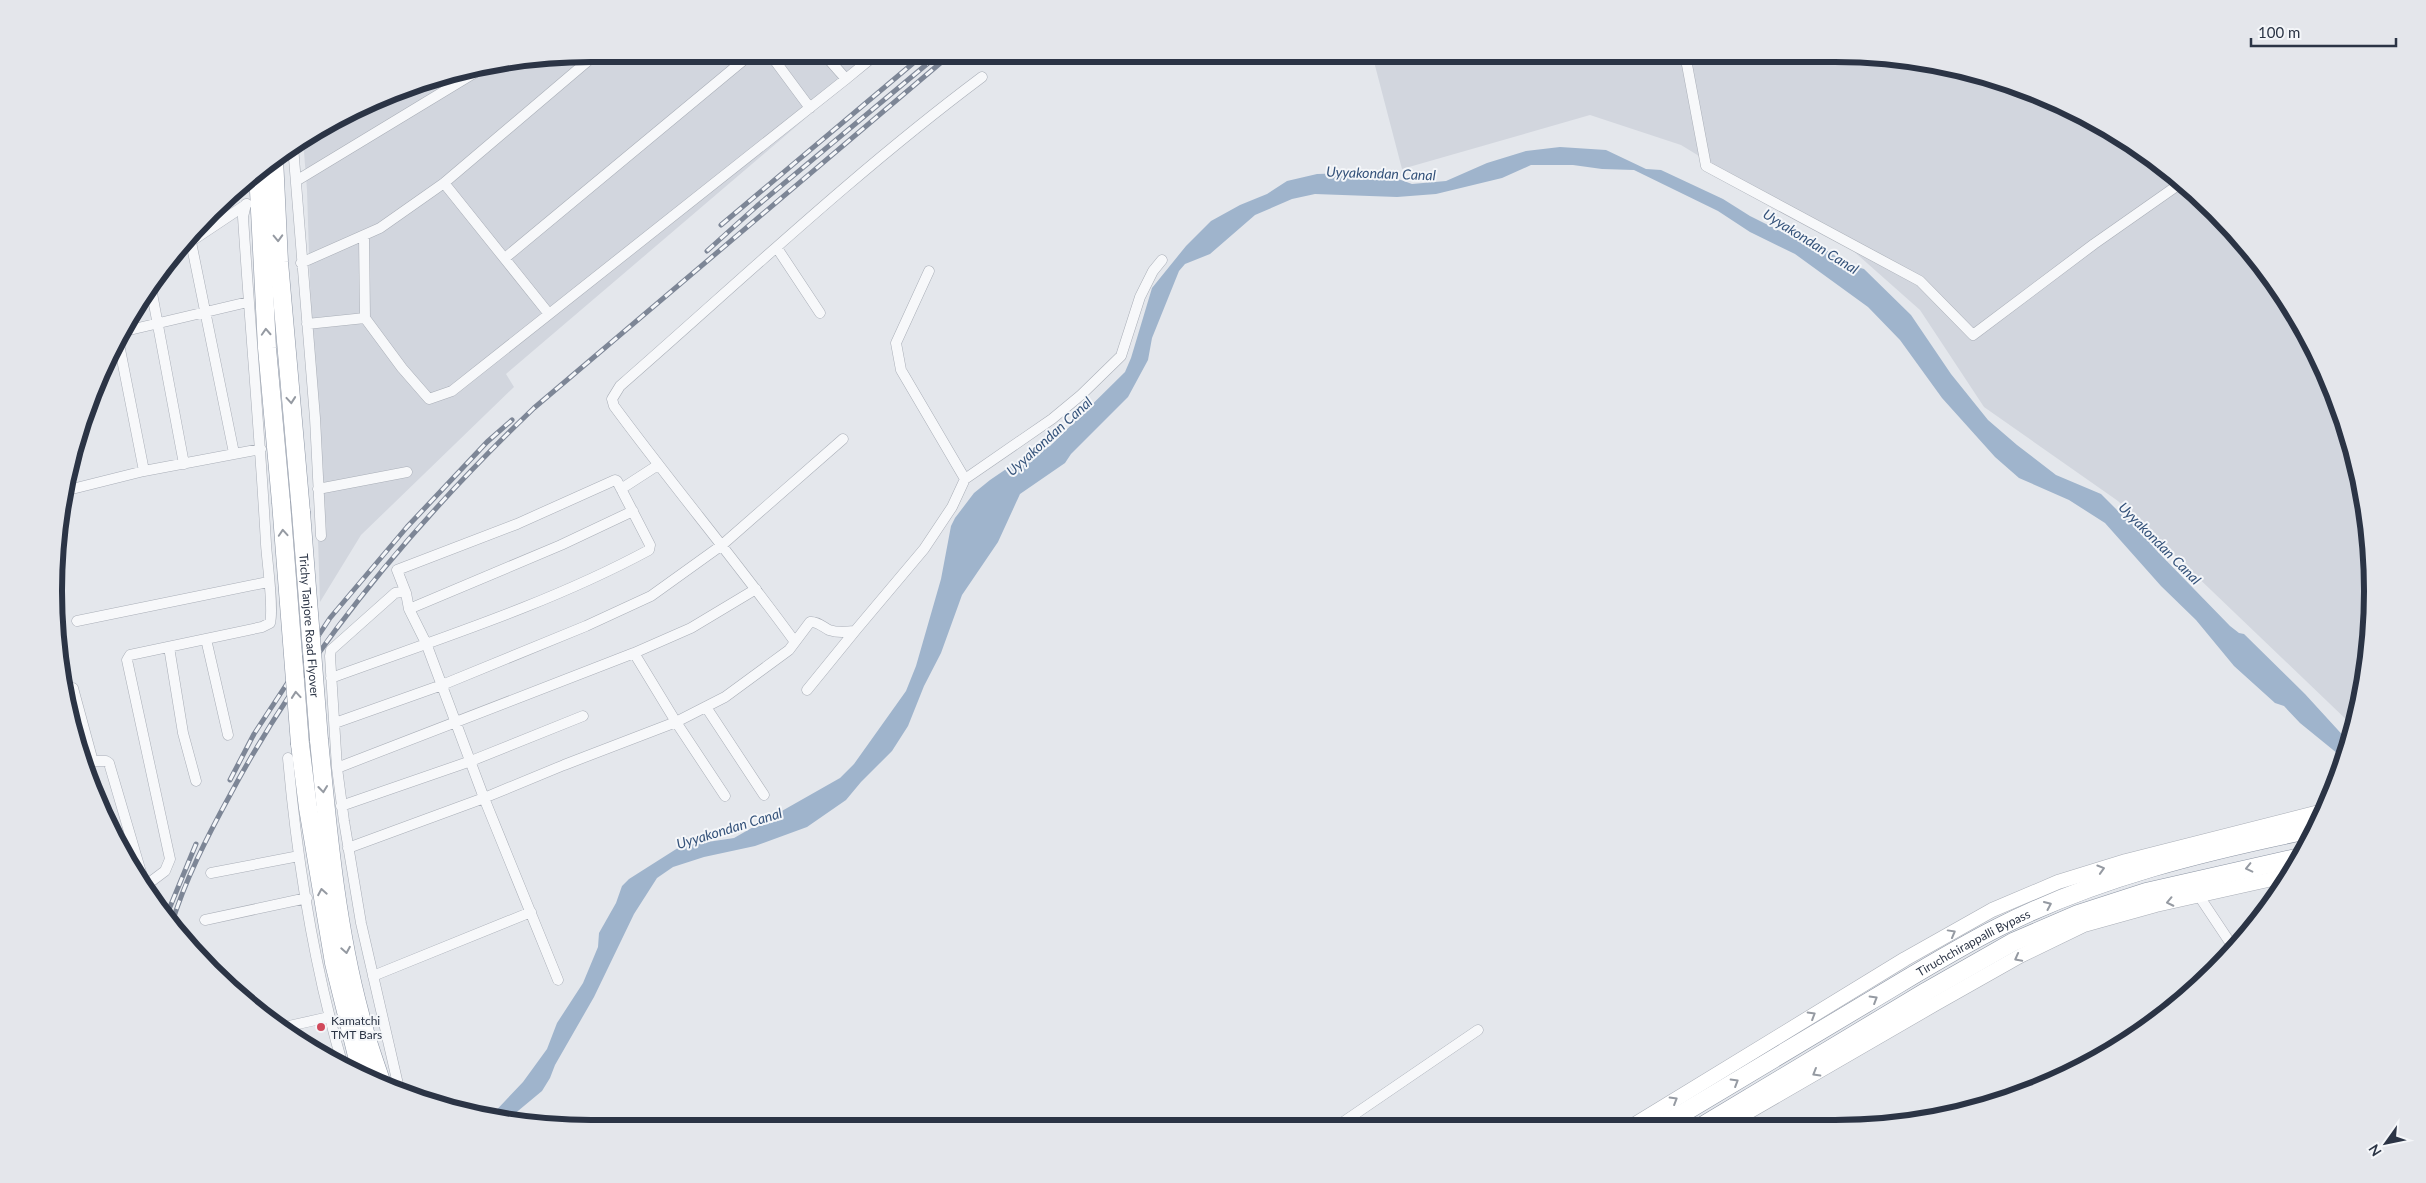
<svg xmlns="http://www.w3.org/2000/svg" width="2426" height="1183" font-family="Lato,sans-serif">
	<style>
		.built { fill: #d2d6de }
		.water { fill: #9fb4cc }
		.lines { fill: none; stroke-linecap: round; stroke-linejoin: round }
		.street-casing { stroke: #a9aeb7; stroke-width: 11 }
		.secondary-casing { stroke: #a9aeb7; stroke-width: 15 }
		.highway-casing { stroke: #8b94a3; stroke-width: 19 }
		.street { stroke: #f7f8fa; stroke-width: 10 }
		.secondary { stroke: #fff; stroke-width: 14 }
		.highway { stroke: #fff; stroke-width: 18 }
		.rail-casing { stroke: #7d8696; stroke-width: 5 }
		.rail { stroke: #f4f6f9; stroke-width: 3; stroke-dasharray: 9; stroke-linecap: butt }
		.highway-bridge-casing { stroke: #8b94a3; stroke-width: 19; stroke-linecap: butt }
		.highway-bridge { stroke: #fff; stroke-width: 18 }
		.oneway { stroke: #959aa2 }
		.poi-dot { fill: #d1495b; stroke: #f4f6f9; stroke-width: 2 }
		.labels { text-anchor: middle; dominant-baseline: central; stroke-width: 4; stroke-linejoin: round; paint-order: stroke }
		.street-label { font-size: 12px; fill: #2b3445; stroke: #f4f6f9 }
		.poi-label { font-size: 12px; fill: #2b3445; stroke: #f4f6f9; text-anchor: start }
		.water-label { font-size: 14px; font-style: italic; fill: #34527a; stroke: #f4f6f9 }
		.rim { fill: none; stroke: #2b3445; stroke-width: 6 }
	</style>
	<rect width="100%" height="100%" fill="#e4e7ec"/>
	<path class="built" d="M592,54H881L506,374L514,387L361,535L320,602L307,190L303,139L323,126L418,82L487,64Z
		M1372,54H1835L1940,64L2041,95L2133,145L2215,211L2253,257L2282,293L2331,386L2362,487L2372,592L2362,697L2353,726L2118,501L1984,407L1920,310L1850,248L1681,145L1590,115L1402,169Z"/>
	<path class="water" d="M1560,147L1606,150L1646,169L1661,170L1723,199L1750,216L1782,232L1813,242L1850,265L1864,269L1911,315L1951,374L1988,420L2017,445L2056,475L2101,494L2125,518L2130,519L2157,551L2230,626L2239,633L2244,634L2305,694L2348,741L2343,758L2300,723L2284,706L2275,703L2234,666L2196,620L2161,586L2105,523L2069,500L2019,478L1995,457L1942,398L1900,340L1868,307L1795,254L1750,232L1718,211L1634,170L1602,169L1573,165H1531L1502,178L1436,194L1397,197L1315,194L1292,199L1255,215L1210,254L1185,264L1179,271L1152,338L1148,360L1128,397L1071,454L1065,463L1020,494L998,542L962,595L941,653L924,686L908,726L892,751L861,782L846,800L807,827L755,846L704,857L673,867L657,878L634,914L594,997L555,1065L550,1078L542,1091L506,1121L488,1119L523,1082L547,1049L557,1023L583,983L598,947L599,933L616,903L622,886L629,879L681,846L734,838L840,778L854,764L906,691L916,666L941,579L951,526L955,518L974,493L990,480L1021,459L1050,446L1125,372L1131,358L1152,288L1186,246L1211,221L1240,205L1267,194L1287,181L1317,174L1379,172L1412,184L1446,181L1487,163L1526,151Z"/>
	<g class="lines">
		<g class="street-casing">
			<path id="street" d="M770,54L810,108
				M824,54L846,79
				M1685,54L1706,166L1920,281L1973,335L2094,244L2181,183
				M293,146L315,418L321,536
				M296,181L489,64
				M444,183L549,314
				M364,236L365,318L402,368L429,399L452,391L846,79L868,61L871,54
				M191,242L234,453
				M777,248L820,313
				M178,250L247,204
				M505,258L751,54
				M301,263L380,228L444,183L596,54
				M929,271L896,343L901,370L965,479
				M151,288L184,464
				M307,324L365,318
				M121,332L248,302
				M118,339L144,471
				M318,489L407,472
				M621,489L658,465
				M64,491L144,471L261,449
				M409,609L561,545L633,511
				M77,621L268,582
				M206,639L228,735
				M795,642L810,622C817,621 823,627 829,630C838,633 846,632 855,631L924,549L952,507L965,479L1052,419L1081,395L1121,356L1140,297L1153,271L1162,260
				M169,647L183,733L196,781
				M634,653L676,722L725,796
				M331,678C438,639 549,604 649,550L650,545L617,481L615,480L517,524L397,570L406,593
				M73,688L92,758L94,761H106L109,763L145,886L165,871L170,859L127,660L130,655L262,627L270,623C274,608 267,562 266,544C260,435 250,326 243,217L246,204
				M807,690L855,631
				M706,707L764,795
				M335,723L442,685L586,626L651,596L722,545L843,439
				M288,758C297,860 314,967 343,1066
				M337,768L634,653L691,628L756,589
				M341,806L471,761L583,716
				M348,848L484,798L564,765L676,722L725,697L789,650L795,642C737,562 673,486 614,406L612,399L620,386C739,282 855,172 982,77
				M211,873L299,856
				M2199,896L2233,947
				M205,920L307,898
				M373,976L531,912
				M280,1028L329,1017
				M400,1093L361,923L344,821L337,768L330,656L331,650L395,593L401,592L406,593L409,609L426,643L484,798L558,980
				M1336,1127L1478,1030"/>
		</g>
		<g class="secondary-casing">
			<path id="secondary" d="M1726,1125L1935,1004L2020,956L2084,925L2156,905L2286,876
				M1632,1126L1905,959L1992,910L2058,882L2126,861L2323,811"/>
		</g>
		<g class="highway-casing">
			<g id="highway">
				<path d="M274,158L279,262L301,512"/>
				<path d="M258,171L267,348L281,502"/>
				<path d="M319,740C328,832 336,925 360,1014C366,1039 375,1063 383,1087"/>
				<path d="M300,744L308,808L334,963L362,1076"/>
				<path id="s1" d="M1663,1125C1730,1085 1797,1045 1865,1004C1909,978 1953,950 1999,927C2097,877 2206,851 2313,829"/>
				<path d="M1704,1125L1927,991L2013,942L2078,914L2146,892L2296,858"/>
			</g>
		</g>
		<use href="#street" class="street"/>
		<use href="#secondary" class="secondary"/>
		<use href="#highway" class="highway"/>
		<g class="rail-casing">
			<path id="rail" d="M721,225L924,54
				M707,251L757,206L939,54
				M230,780L254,734L330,618L407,527L487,442L512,420
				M165,919L196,844
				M171,926C185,880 207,837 230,795C308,649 415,522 534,408L951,54"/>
		</g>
		<use href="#rail" class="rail"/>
		<g class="highway-bridge-casing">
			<g id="highway-bridge">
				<path d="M281,502L300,744"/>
				<path id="s2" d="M301,512L319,740"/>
			</g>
		</g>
		<use href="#highway-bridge" class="highway-bridge"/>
	</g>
	<defs><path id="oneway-chevron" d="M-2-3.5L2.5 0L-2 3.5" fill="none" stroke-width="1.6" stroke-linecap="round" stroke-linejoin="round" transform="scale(1.25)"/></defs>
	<g class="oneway">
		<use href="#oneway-chevron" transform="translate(278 238) rotate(88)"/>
		<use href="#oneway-chevron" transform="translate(266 332) rotate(-93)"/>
		<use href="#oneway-chevron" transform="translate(291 400) rotate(85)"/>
		<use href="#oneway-chevron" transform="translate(283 533) rotate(-94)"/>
		<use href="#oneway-chevron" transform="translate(296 695) rotate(-95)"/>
		<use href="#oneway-chevron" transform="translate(323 789) rotate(84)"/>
		<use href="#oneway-chevron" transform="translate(2249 868) rotate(167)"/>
		<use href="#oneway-chevron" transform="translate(2101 869) rotate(-17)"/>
		<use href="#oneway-chevron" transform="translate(322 892) rotate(-100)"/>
		<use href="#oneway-chevron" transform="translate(2170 902) rotate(168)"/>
		<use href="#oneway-chevron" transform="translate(2048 905) rotate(-24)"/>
		<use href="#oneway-chevron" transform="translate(1952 933) rotate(-29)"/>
		<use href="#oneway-chevron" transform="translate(346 950) rotate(80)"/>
		<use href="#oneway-chevron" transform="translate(2018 958) rotate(152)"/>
		<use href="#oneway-chevron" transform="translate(1874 999) rotate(-31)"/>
		<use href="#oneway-chevron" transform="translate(1812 1015) rotate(-31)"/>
		<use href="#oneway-chevron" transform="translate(1816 1073) rotate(150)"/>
		<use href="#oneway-chevron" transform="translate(1735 1082) rotate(-31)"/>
		<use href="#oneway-chevron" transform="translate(1674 1100) rotate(-31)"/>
	</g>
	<circle class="poi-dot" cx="321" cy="1027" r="5"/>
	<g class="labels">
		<g class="street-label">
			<text stroke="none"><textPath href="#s2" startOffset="114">Trichy Tanjore Road Flyover</textPath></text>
			<text stroke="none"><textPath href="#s1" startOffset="360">Tiruchchirappalli Bypass</textPath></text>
		</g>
		<g class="poi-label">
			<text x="331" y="1020">Kamatchi<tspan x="331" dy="14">TMT Bars</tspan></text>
		</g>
		<g class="water-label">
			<text transform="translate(1381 173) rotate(2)">Uyyakondan Canal</text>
			<text transform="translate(1811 241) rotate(32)">Uyyakondan Canal</text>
			<text transform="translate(1049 436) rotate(-42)">Uyyakondan Canal</text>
			<text transform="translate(2160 543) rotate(45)">Uyyakondan Canal</text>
			<text transform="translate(729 828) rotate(-17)">Uyyakondan Canal</text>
		</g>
	</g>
	<path d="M0 0H2426V1183H0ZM591 62H1835A529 529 0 0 1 2364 591V591A529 529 0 0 1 1835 1120H591A529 529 0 0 1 62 591V591A529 529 0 0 1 591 62Z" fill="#e4e6eb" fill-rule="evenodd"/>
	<path class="rim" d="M591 62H1835A529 529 0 0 1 2364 591V591A529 529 0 0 1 1835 1120H591A529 529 0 0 1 62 591V591A529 529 0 0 1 591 62Z"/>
	<g transform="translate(2386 1143) rotate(237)" stroke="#f4f6f9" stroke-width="4" paint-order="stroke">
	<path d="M0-4L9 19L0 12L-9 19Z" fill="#2b3445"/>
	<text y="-8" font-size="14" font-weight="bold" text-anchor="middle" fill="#2b3445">N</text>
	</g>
	<path d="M2251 38v8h145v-8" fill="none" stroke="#2b3445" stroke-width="2.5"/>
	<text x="2258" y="38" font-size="15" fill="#2b3445" stroke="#f4f6f9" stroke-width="4" paint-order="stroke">100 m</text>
</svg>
